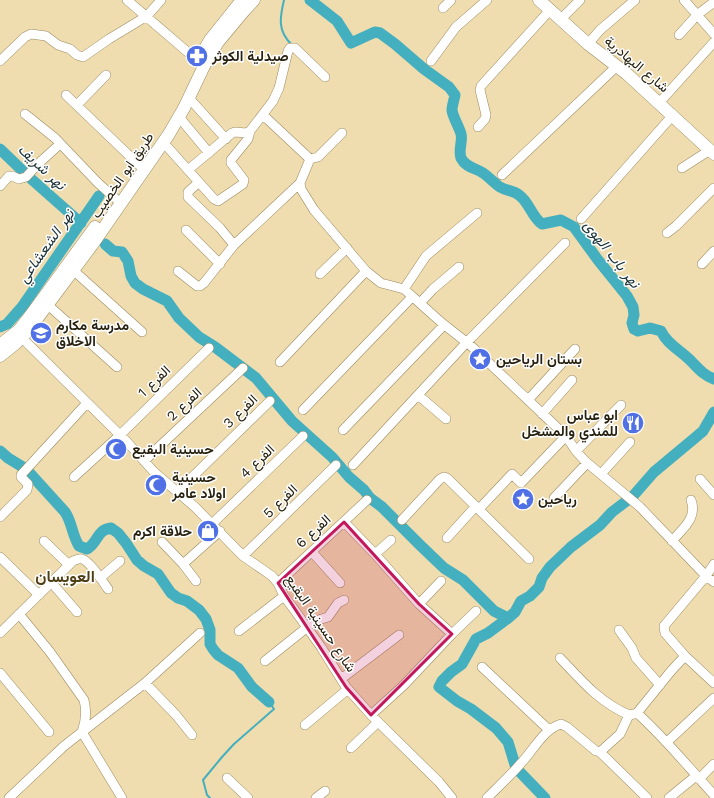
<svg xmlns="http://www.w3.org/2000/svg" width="714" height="798" font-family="'Work Sans',Vazirmatn,sans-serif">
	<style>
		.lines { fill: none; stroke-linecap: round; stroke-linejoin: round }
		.stream { stroke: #43afbf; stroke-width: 2 }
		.river { stroke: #43afbf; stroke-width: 11 }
		.minor-casing { stroke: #9c8b60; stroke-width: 10 }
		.major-casing { stroke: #9c8b60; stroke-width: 13 }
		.minor { stroke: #fff; stroke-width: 9 }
		.major { stroke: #fff; stroke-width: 12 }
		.marked { fill: #c2185b; fill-opacity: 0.2; stroke: #c2185b; stroke-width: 3; stroke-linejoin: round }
		.labels { text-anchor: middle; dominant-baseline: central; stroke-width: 3; stroke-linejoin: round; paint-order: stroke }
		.poi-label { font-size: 14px; font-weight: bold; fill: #27200e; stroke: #fff; text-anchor: start }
		.street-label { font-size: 14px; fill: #27200e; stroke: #fff }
		.water-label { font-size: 15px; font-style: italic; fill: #1a3236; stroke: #fff }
		.quarter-label { font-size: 16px; font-weight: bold; fill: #4f3f15; stroke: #fff }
	</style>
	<rect width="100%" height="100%" fill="#efdcaf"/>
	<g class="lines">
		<path class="stream" d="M284,0C280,17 277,31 292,45
			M210,798L207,795L203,780L222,757L234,744L274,709L269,702"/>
		<path class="river" d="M310,0L337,21L351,43L375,32L380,33L395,44L424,69L449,87L455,95C454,100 452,106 452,110C453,118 459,126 461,134C463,141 458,150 461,158C466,168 476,168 483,173C489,177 494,183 500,187C506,191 513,190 519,195C530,203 531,216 542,224L561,220L574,227L598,260L627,296L633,307L634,315L632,323L634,329L638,331L650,328L661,331C667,344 680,350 690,360C698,368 703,375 714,379
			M0,149L29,177L81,223
			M105,244L113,251L122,252L128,261L131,276L135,283L143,289L167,301L179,318L199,337L215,347L256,378L292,421L332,457L349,477L364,490L370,498L382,507L420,545L444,568L463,580L494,611L504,616L507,619L488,633L476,639L462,664L451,672L442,681L439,687L457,701L471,709L496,728L508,742L516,768L545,798
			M0,327L7,324L22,307L99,196
			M0,451L8,458L26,469L65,512C72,522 72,535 79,546L87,549C99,542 96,530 111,528L118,533L126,543L137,560L144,566L158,574L171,593L178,598L187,601L199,610L206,619L210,630V644L213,649L218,655L238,668L252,687L269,702
			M507,619L515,612L521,601L530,596L539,587L542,578L550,567L571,547L600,525L612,512L633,496L654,472L696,437L703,431L714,412"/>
		<g class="minor-casing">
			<path id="minor" d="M127,0L198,61
				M684,0L714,34
				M443,8L451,0
				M560,20L580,0
				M679,35L697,15L714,2
				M588,44L600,30L635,0
				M0,61L25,37L31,34L46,36L58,45L70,49L77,55L83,57L109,39L147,16L161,0
				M431,61L456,27L487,0
				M66,95L139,165
				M189,98L226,139
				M659,103L714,42
				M77,105L106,75
				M25,114L55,138L98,183L116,199
				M263,115L310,159
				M179,117L209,153
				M478,127L485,119L486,115L480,90L481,86L550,10
				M342,133L318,157L310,159L300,183L301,189L314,210L366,271L381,283L404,289L442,323L470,345L566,436L576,451L585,461L640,507L706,576L714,582
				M163,142L188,170L232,133L235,132L246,133L250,131L273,101L279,88L288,51L290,48H295L325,77
				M682,168L710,150
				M188,170L214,199L218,201L243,184L244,180L231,163V160L248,139L250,131
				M502,175L617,66
				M199,182L188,192V197L220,228L234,245
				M0,186L9,176H12L19,179L26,177L39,163L60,144
				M581,219L673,115
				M186,230L220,264
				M667,233L676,226L714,188
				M702,264L714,251
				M73,270L142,332
				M178,271L197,286H200L204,283L234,245L300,183
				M320,274L347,248
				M404,289L426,256L477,213
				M420,303L433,289L459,267
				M48,305L117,367
				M22,338L128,443L154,472L195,507L243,556L272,576L278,583L284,596L293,608L321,647L346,687L371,715L439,782L452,798
				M280,362L366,271
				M418,395L446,419
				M528,400L575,349
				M303,410L412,297
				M542,414L572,380
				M343,430L444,325
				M576,451L621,405
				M144,461L243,368
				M353,465L467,342L565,243
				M601,474L630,442
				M74,477L120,435L209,348
				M700,479L714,495
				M178,491L270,401
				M554,498L587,463
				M479,509L512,474L521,483L566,436
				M0,517L27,490L28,484L21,477V475L87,403
				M402,520L440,479L444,477L447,478L529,559
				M344,522L375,554L419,604L452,634L476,611
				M213,523L303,436
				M447,538L476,506
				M44,541L69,565
				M672,541C682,529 698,518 691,500
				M162,542L183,564L196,581
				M312,552L340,583
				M375,554L391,540
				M243,556L336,465
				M0,557L39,595
				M183,564L220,531
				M714,564L706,576L664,626L665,633L685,656L671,671L637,713C665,738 688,767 714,795
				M100,578L120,561
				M51,582L77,612
				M278,583L367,500
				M419,604L441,581
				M19,614L50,652L84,700C87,712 86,721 82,732L122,798
				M619,630L632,648L636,658L660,685
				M239,631L284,596
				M0,633L73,561C76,560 79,558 82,559C90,561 103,582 108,589
				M685,656L714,683
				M560,658C582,681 599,702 629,715L634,714
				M265,661L315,621L328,617L338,603L344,600
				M482,667L549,730
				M0,673L49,732
				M341,679L399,635
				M145,683L176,715L192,735
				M371,715L404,685L452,634
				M305,725L348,689
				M667,742L714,698
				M351,748L378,722
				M600,752L647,798
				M227,778L248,798
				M699,779L714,764
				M9,798L64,746L145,683L200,633
				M316,798L325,791
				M487,798C499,786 511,775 522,762C534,749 544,729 561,724L567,727L596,751L600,752L620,734L629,715
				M669,798L696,776"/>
		</g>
		<g class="major-casing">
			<path id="major" d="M539,0L588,44L627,74L714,154
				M201,55L210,40L242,0
				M0,345L19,330L30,316L95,227
				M0,356L15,344L27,332L92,245L169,134L184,108L205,64L218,42L243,12L254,0"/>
		</g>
		<use href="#minor" class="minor"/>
		<use href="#major" class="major"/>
	</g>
	<path class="marked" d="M344,522L419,604L452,634L371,715L346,687L278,583Z"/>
	<defs>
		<g id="pharmacy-disc" transform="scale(1.15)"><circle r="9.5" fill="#5070e5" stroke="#fff"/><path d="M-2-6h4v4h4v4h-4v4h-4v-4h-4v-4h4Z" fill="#fff"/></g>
		<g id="school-disc" transform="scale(1.15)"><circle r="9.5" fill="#5070e5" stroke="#fff"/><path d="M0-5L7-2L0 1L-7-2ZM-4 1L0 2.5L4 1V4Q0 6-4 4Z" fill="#fff"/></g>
		<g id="sight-disc" transform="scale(1.15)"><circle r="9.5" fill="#5070e5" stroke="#fff"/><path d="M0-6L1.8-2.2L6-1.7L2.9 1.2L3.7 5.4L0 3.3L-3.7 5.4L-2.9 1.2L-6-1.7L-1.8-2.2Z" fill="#fff"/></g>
		<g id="restaurant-disc" transform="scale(1.15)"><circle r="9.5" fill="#5070e5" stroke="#fff"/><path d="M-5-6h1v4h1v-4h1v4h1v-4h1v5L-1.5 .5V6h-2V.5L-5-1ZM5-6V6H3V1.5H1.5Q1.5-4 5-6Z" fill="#fff"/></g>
		<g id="mosque-disc" transform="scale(1.15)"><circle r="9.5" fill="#5070e5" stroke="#fff"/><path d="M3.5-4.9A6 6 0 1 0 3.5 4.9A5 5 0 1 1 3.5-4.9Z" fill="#fff"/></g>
		<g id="shop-disc" transform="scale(1.15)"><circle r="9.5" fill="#5070e5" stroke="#fff"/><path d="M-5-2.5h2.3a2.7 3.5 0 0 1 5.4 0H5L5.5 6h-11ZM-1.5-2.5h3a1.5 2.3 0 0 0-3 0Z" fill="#fff"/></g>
	</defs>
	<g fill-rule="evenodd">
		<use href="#pharmacy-disc" x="197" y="56"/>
		<use href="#school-disc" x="41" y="333"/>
		<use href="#sight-disc" x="480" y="359"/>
		<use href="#restaurant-disc" x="633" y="423"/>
		<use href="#mosque-disc" x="116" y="449"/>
		<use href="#mosque-disc" x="156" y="485"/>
		<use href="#sight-disc" x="523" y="499"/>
		<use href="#shop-disc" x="208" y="531"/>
	</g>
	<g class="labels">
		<g class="poi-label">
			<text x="212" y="56">صيدلية الكوثر</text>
			<text x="56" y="325">مدرسة مكارم<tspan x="56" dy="16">الاخلاق</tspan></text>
			<text x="496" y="359">بستان الرياحين</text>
			<text x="618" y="415" text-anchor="end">ابو عباس<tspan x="618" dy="16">للمندي والمشخل</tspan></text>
			<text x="132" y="449">حسينية البقيع</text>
			<text x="172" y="477">حسينية<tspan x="172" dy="16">اولاد عامر</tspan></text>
			<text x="538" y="499">رياحين</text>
			<text x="192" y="531" text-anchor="end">حلاقة اكرم</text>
		</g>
		<g class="street-label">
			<text transform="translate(637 64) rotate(40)">شارع البهادرية</text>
			<text transform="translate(122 175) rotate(-56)">طريق ابو الخصيب</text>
			<text transform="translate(154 381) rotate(-44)">الفرع 1</text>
			<text transform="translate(184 404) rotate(-43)">الفرع 2</text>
			<text transform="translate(240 411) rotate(-44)">الفرع 3</text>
			<text transform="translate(257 461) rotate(-44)">الفرع 4</text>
			<text transform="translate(280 501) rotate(-44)">الفرع 5</text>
			<text transform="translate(313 531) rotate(-43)">الفرع 6</text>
			<text transform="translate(321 623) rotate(56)">شارع حسينية البقيع</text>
		</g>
		<g class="water-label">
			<text transform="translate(42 167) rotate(43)">نهر شريف</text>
			<text transform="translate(46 246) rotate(-55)">نهر الشعشاعي</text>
			<text transform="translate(612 254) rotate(52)">نهر باب الهوى</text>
		</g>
		<g class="quarter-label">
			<text x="65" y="576">العويسان</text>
		</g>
	</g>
</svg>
